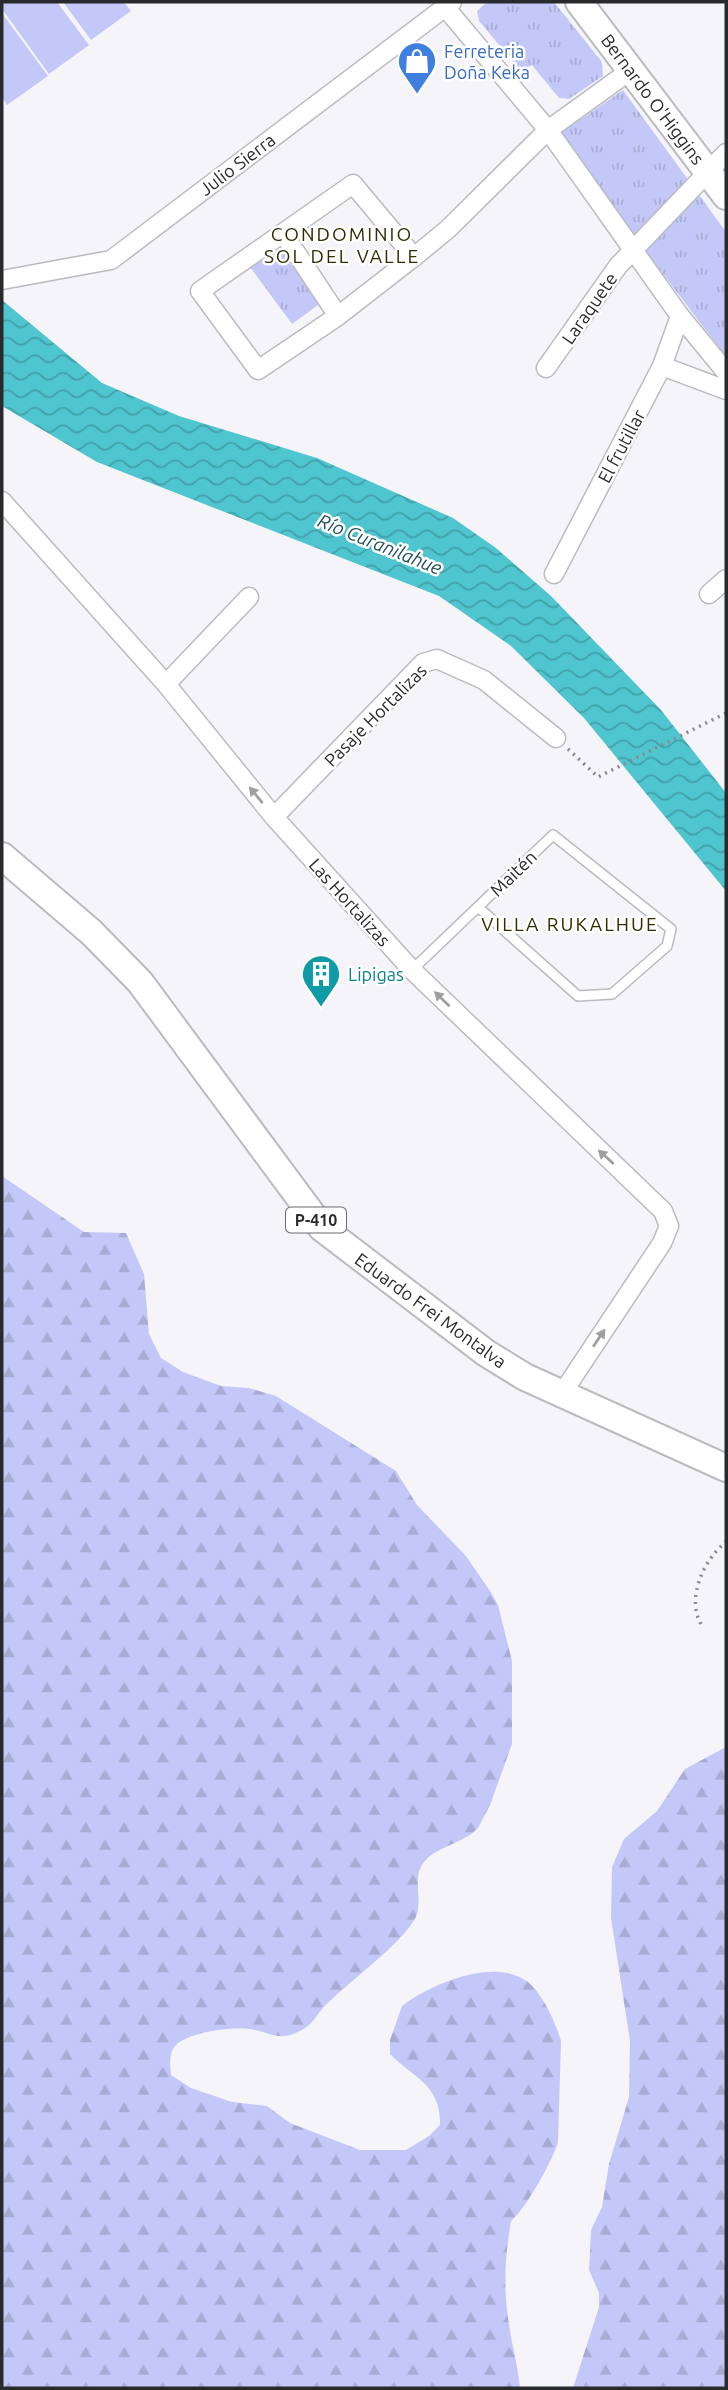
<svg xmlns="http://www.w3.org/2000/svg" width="728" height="2390" font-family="Ubuntu,sans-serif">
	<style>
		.grass { fill: url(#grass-tufts) }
		.forest { fill: url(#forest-firs) }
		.pitch { fill: #c4c8f8 }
		.water { fill: url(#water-waves) }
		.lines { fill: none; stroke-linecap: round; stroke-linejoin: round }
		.lane-casing { stroke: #babbbe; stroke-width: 12 }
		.street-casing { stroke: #babbbe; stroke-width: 21 }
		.primary-casing { stroke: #babbbe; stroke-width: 30 }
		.path { stroke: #898a8c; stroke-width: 3.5; stroke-dasharray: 2 5; stroke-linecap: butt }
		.lane { stroke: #fff; stroke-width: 9 }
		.street { stroke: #fff; stroke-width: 18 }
		.primary { stroke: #fff; stroke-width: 26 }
		.oneway { fill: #9f9fa0 }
		.labels { text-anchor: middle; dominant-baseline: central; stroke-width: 5; stroke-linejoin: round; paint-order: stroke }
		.shield { fill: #fff; stroke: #696a6b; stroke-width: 2 }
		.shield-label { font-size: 16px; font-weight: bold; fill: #292a2b }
		.shop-label { font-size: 18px; fill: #366cbe; stroke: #fff; text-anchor: start }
		.street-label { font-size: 18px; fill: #292a2b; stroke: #fff }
		.culture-label { font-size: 18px; fill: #0d838f; stroke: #fff; text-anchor: start }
		.neighbourhood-label { font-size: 19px; letter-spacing: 2px; fill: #2f2d01; stroke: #fff }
		.water-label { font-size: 19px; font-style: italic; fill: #205257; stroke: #fff }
	</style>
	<defs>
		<pattern id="grass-tufts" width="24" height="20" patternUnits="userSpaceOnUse" patternTransform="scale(1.75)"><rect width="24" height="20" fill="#c4c8f8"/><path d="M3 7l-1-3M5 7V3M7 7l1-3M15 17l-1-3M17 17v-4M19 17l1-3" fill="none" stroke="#a8acd5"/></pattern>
		<pattern id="forest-firs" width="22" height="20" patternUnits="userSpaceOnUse" patternTransform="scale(1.75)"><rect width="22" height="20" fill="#c4c8f8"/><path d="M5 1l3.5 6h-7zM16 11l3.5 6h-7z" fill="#a8acd5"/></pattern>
		<pattern id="water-waves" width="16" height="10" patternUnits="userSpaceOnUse" patternTransform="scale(1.75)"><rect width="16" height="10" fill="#4fc5cf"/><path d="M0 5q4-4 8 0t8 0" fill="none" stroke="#42a0a8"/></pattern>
	</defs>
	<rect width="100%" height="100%" fill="#f5f5f9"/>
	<path class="grass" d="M487,2H554L602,62L603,76L569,99L559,98L532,65L521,71L479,21L477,11Z
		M623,90L726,232V357L558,135Z
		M284,243L325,300L292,324L250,267Z"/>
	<path class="forest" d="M2,1176L84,1232L126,1233L144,1274L149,1334L161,1358L183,1372L221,1386L249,1388L276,1396L396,1471L417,1505L466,1556L490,1591L498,1605L512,1661V1744L490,1805L478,1828C463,1844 437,1846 424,1862C412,1877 422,1896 417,1914C409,1939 344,1985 323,2008C317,2015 312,2024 305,2028C279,2044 271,2032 249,2029C232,2027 182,2032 173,2049C169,2057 170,2066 171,2075L191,2088L232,2102L267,2106L290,2123L360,2150H406L429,2136L440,2125C441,2085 415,2079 390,2054V2040L402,2006C429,1985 492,1958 525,1980C541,1990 556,2023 561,2041L558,2142C553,2160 525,2210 511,2221C505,2255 503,2290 509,2324C512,2346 518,2366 520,2388H2Z
		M726,1747V2388H573L599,2307V2293L589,2270L591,2230L602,2207L609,2164L629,2097L630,2041L611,1918L612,1867L624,1839L657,1811L685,1769Z"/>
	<path class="pitch" d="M2,2H57L89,45L49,74L2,9Z
		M63,2H124L131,11L91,40Z
		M2,13L48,76L7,105L2,97Z"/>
	<path class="water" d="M2,300L102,383L179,416L317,458L453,518L496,548L551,596L661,710L726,793V891L584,718L511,646L439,596L97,462L2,406Z"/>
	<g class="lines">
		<g class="lane-casing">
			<path id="lane" d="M412,970L553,835L671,929L667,946L612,994L578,996L478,907"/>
		</g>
		<g class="street-casing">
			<path id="street" d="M445,7L548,130L680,316L726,372
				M283,233L338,316
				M414,257L353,184L200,291L258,370L338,316L414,257L448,229L548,130L631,70
				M2,280L111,260L452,2
				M662,366L726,390
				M546,368L618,266L726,153
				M2,501L166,684L274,817L412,970L663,1211L669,1226L662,1243L561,1395
				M554,574L662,366L680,316
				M709,594L726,579
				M166,684L249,597
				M274,817L423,663L437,659L484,680L556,738"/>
		</g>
		<g class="primary-casing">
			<path id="primary" d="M579,2L726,196
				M2,856L91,932L140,982L322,1228L486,1353L525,1377L726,1468"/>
		</g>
		<path class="path" d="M568,749L598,777L726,713
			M701,1624C686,1598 704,1559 726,1542"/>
		<use href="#lane" class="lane"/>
		<use href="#street" class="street"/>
		<use href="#primary" class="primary"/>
	</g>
	<defs><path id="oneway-solid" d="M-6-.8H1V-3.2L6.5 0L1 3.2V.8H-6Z" transform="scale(1.75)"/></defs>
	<g class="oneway">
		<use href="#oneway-solid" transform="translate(256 795) rotate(-129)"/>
		<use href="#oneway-solid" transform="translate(442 999) rotate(-136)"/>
		<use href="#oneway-solid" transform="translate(606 1157) rotate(-138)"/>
		<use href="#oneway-solid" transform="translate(599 1338) rotate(-56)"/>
	</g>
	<defs>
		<g id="shop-pin" transform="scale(2.0125)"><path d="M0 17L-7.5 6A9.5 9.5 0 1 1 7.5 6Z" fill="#3f7fe0" stroke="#fff"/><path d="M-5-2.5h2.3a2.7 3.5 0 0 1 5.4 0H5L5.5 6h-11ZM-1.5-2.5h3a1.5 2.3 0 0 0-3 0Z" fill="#fff"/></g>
		<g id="building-pin" transform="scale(2.0125)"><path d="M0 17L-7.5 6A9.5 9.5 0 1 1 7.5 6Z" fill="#0f9aa8" stroke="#fff"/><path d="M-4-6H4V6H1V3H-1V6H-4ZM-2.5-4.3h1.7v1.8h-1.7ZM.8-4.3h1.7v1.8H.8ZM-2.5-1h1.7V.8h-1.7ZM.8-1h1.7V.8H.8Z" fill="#fff"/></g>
	</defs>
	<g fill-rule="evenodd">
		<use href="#shop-pin" x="417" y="61"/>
		<use href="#building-pin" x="321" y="974"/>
	</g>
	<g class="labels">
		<rect class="shield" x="286" y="1207.5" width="60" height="25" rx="5"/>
		<g class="shield-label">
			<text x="316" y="1220">P-410</text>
		</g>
		<g class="shop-label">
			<text x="444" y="51">Ferreteria<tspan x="444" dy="21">Doña Keka</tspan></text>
		</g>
		<g class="street-label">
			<text transform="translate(653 99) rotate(53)">Bernardo O'Higgins</text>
			<text transform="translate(237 164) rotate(-37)">Julio Sierra</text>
			<text transform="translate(589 308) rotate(-55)">Laraquete</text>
			<text transform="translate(621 446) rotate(-62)">El frutillar</text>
			<text transform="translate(375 715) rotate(-45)">Pasaje Hortalizas</text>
			<text transform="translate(513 873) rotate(-44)">Maitén</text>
			<text transform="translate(350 902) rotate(48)">Las Hortalizas</text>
			<text transform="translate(431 1310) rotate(36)">Eduardo Frei Montalva</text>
		</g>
		<g class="culture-label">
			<text x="348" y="974">Lipigas</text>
		</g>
		<g class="neighbourhood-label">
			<text x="342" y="234">CONDOMINIO<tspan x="342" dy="22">SOL DEL VALLE</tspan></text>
			<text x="570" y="924">VILLA RUKALHUE</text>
		</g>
		<g class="water-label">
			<text transform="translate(380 544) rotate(22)">Río Curanilahue</text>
		</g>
	</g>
	<rect width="728" height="2390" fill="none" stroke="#292a2b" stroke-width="7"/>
</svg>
